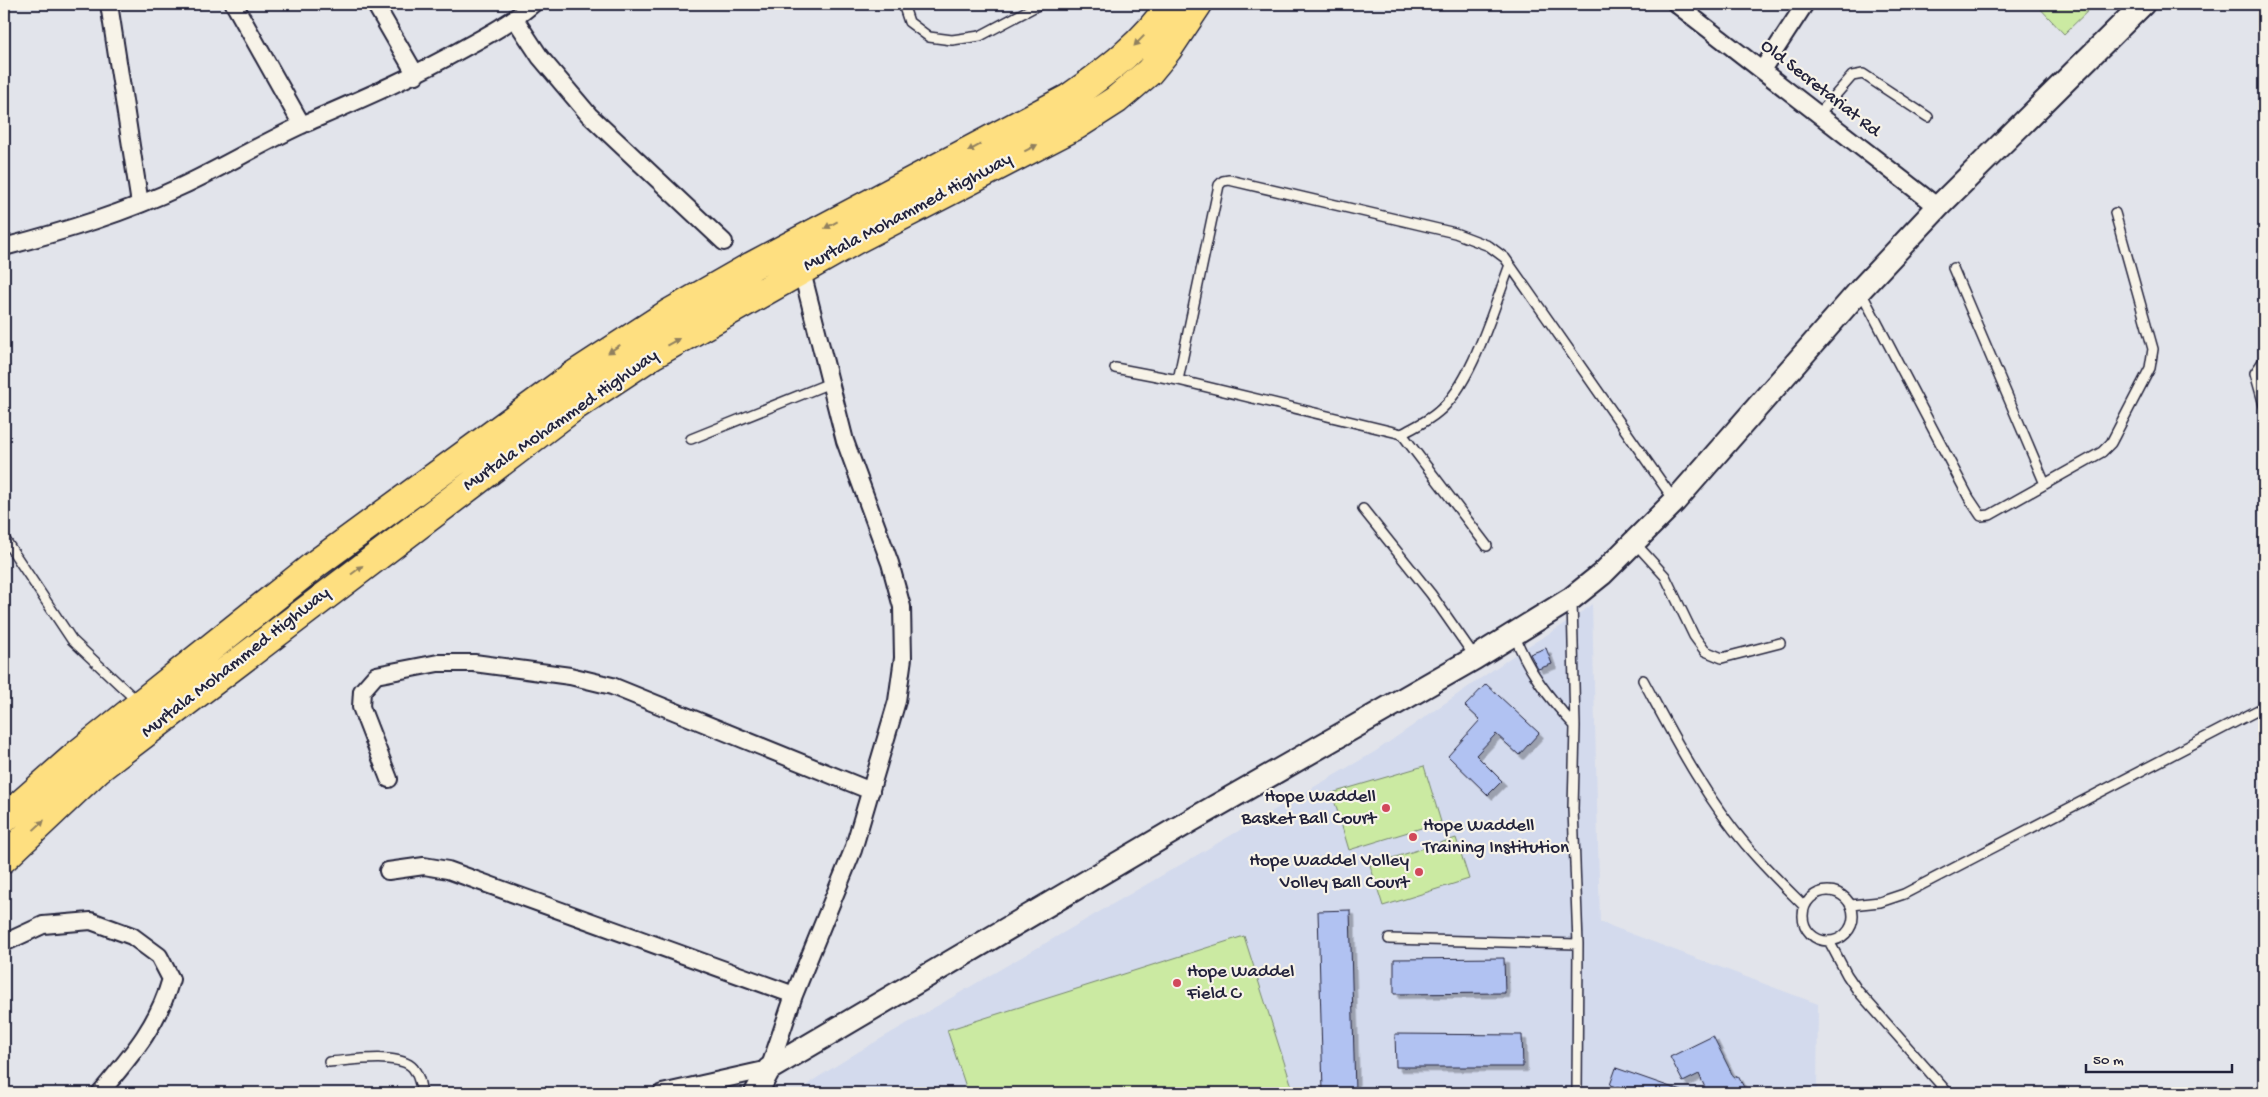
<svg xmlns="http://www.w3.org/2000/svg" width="2268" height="1097" font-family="'Gochi Hand',sans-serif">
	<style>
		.built { fill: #d3daed }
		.green { fill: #cbeaa2; stroke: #76866e }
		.building { fill: #b1c2f2; stroke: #22223b; filter: url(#shadow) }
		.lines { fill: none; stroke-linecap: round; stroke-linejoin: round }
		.lane-casing { stroke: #22223b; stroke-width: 12 }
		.street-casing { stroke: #22223b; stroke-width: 20 }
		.secondary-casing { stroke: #22223b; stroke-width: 26 }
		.highway-casing { stroke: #22223b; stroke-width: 31 }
		.lane { stroke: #f7f3e8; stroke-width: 9 }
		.street { stroke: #f7f3e8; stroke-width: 16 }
		.secondary { stroke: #f7f3e8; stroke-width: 22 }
		.highway { stroke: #fedf80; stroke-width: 28 }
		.oneway { fill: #90805e }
		.poi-dot { fill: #d1495b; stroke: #f7f3e8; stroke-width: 2 }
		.labels { text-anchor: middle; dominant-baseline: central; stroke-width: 4.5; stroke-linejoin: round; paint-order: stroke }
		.street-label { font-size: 19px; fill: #22223b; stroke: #f7f3e8 }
		.poi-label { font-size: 19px; fill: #22223b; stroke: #f7f3e8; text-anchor: end }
	</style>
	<defs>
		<filter id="shadow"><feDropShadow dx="4.5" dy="4.5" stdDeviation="0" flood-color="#0004"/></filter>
	</defs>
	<rect width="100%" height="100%" fill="#e2e4eb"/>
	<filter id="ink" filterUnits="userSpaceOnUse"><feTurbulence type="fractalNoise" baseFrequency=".02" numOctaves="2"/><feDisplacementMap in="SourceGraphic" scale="10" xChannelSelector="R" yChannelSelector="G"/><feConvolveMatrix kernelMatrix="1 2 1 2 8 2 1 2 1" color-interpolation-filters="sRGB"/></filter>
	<g filter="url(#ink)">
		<path class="built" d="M1592,604L1600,922L1818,1004L1817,1093H798L812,1081L858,1052L1376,751L1520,651L1573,619Z"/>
		<path class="green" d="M2036,4H2095L2064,34Z
			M1424,766L1441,822L1349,850L1332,793Z
			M1456,838L1469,879L1383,906L1370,865Z
			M1244,936L1294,1093H968L947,1030Z"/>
		<path class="building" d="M1546,648L1552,664L1538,669L1530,654Z
			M1486,684L1539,733L1519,755L1496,734L1476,755L1502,781L1488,795L1448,756L1480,720L1465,706Z
			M1350,910L1355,1091L1323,1092L1318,911Z
			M1504,958L1505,993L1394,994V959Z
			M1395,1034L1522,1035L1523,1067H1396Z
			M1713,1036L1734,1078L1738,1076L1747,1093H1700L1706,1090L1699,1074L1683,1082L1670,1057Z
			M1616,1068L1682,1091V1093H1635L1610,1085Z"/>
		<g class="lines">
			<g class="lane-casing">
				<path id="lane" d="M903,4L909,22L929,37L952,40L980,36L1040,4
					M1819,114L1852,76L1863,74L1928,117
					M1953,268L2045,484
					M1860,290L1969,498L1981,516L1990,515L2102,452L2111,443L2150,368L2153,349L2115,213
					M2264,360L2255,373L2264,405
					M1115,368L1178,380L1402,434L1487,546
					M1178,380L1219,185L1223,181L1229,180L1455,233L1489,246L1505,258L1674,500
					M1402,434C1414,427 1428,421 1438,412C1472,385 1494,306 1510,265
					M691,439L830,383
					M1363,509L1431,594L1475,657
					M4,538L72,640L138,702
					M1635,543L1665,576L1694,636L1705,651L1722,658L1780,643
					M1572,601L1575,726L1573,809L1578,944L1577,1093
					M1514,634C1528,671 1548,697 1575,726
					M1643,680C1674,737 1704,796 1746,845C1764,867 1784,886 1804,906
					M1803 916a25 25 0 1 1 50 0a25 25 0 1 1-50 0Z
					M1851,905L1880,902L1904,894L2264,707
					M1389,939L1578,944
					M1829,941L1847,975L1858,991L1948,1093
					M329,1062C348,1061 400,1052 413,1068C419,1075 420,1084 422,1093"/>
			</g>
			<g class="street-casing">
				<path id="street" d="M109,4L140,204
					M234,4L302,125
					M375,4L416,75
					M1676,4L1938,207
					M515,19L540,57L589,115L724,242
					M1762,70L1805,4
					M4,247C65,231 125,213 182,186C223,167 262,143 304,124C359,100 411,78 464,48C488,35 512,22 533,4
					M389,779L361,707L362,691L376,675L438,663H474L570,676L612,686L871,791
					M388,871L424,866L448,870L794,995
					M4,943L43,925L91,921L132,936L159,956L171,979C158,1026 130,1057 100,1093
					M662,1093L769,1069L794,995L853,850L897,701L903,658L902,607L890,563L845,441L800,264"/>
			</g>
			<g class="secondary-casing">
				<path id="secondary" d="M756,1093L769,1069L786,1059L1190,821L1475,658L1572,598L1602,574L1675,501L1860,290L1938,207L2143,4"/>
			</g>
			<g class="highway-casing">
				<path id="highway" d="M4,819L79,753L317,563L571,377L668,314L752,266L1069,98C1106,72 1145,43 1170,4
					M4,858L98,769L575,406L652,355L855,240L1077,125L1116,100L1149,72L1168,49L1198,4"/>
			</g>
			<use href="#lane" class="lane"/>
			<use href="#street" class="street"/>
			<use href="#secondary" class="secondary"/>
			<use href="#highway" class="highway"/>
		</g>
		<defs><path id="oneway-solid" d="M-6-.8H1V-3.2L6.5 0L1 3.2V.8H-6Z" transform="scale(1.25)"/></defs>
		<g class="oneway">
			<use href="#oneway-solid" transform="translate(1139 41) rotate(134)"/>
			<use href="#oneway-solid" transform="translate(974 148) rotate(152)"/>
			<use href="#oneway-solid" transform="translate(1031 148) rotate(-27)"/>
			<use href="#oneway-solid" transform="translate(831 225) rotate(152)"/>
			<use href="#oneway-solid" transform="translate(673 342) rotate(-29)"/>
			<use href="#oneway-solid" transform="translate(614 349) rotate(147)"/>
			<use href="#oneway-solid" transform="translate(357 570) rotate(-37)"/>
			<use href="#oneway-solid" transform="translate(39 825) rotate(-43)"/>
		</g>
	</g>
	<g class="poi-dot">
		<circle cx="1386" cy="808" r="5"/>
		<circle cx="1413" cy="837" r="5"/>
		<circle cx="1419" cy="872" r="5"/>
		<circle cx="1177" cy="983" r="5"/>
	</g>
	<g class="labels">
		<g class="street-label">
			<text transform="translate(1820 89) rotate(38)">Old Secretariat Rd</text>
			<text transform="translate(908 213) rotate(-28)">Murtala Mohammed Highway</text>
			<text transform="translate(561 421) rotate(-35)">Murtala Mohammed Highway</text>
			<text transform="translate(236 663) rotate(-38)">Murtala Mohammed Highway</text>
		</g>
		<g class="poi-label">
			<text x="1376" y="797">Hope Waddell<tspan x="1376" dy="22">Basket Ball Court</tspan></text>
			<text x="1423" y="826" text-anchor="start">Hope Waddell<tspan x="1423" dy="22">Training Institution</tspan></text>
			<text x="1409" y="861">Hope Waddel Volley<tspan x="1409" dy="22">Volley Ball Court</tspan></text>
			<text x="1187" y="972" text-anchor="start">Hope Waddel<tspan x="1187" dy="22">Field C</tspan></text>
		</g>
	</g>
	<rect width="2268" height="1097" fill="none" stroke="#f7f3e8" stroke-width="20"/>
	<rect x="10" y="10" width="2248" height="1077" fill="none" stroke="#22223b" stroke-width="2" filter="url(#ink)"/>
	<path d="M2086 1064v8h146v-8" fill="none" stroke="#22223b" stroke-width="2.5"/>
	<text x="2093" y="1064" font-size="15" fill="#22223b" stroke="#f7f3e8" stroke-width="4" paint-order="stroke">50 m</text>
</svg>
